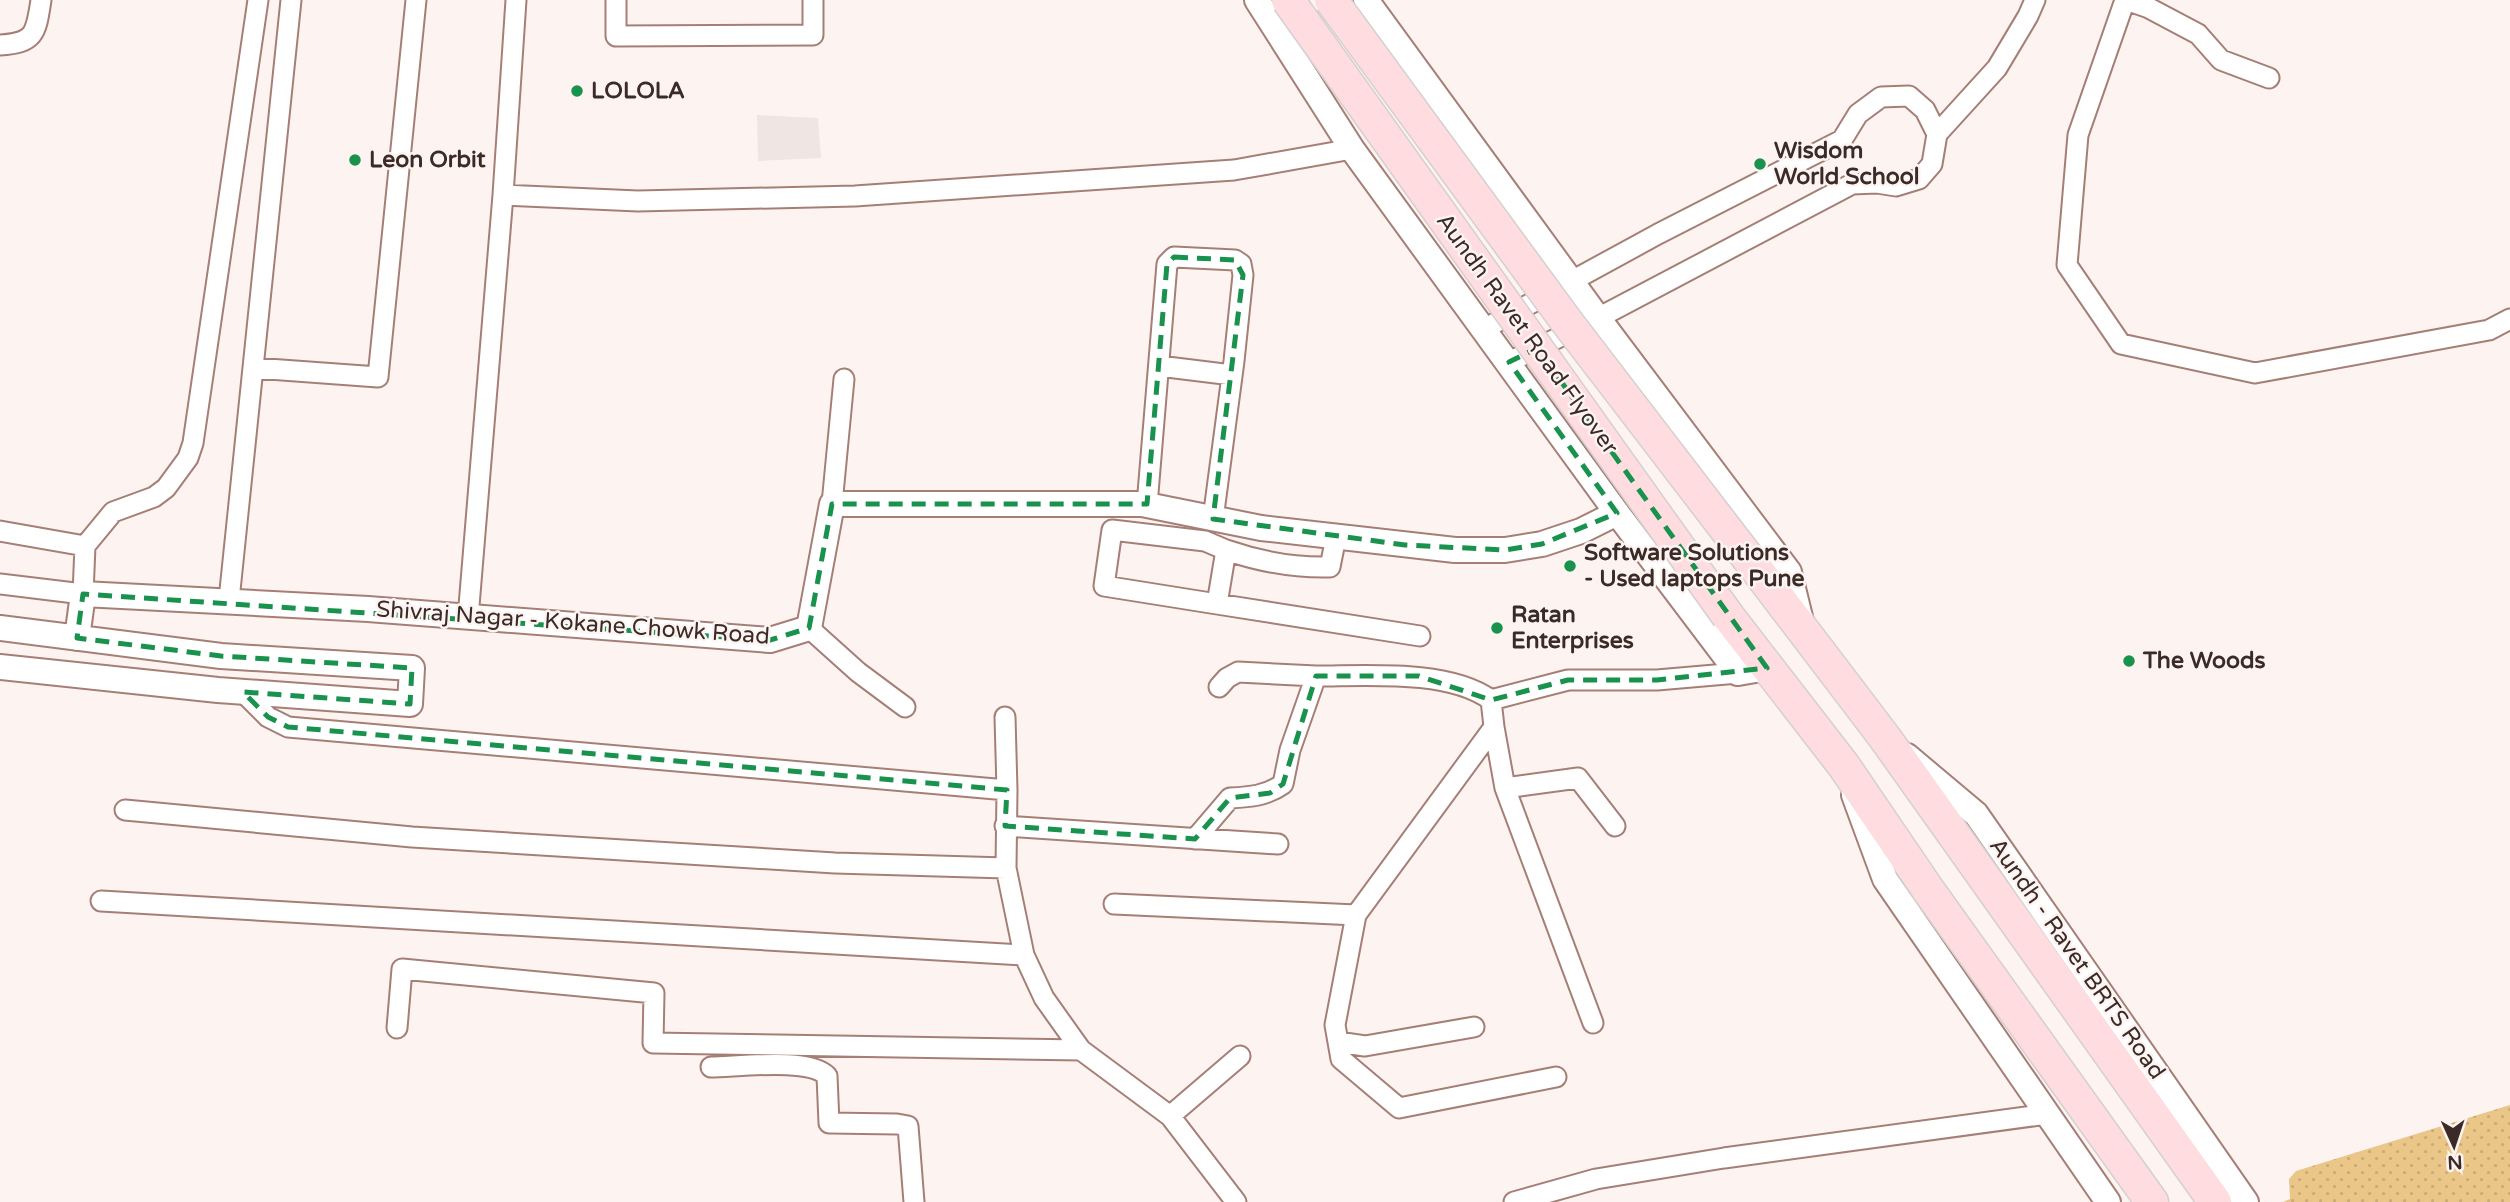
<svg xmlns="http://www.w3.org/2000/svg" width="2510" height="1202" font-family="'Varela Round',sans-serif">
	<style>
		.built { fill: #efe5e3 }
		.grass { fill: url(#grass-dots) }
		.lines { fill: none; stroke-linecap: round; stroke-linejoin: round }
		.minor-casing { stroke: #a57f76; stroke-width: 23 }
		.tertiary-casing { stroke: #a57f76; stroke-width: 28 }
		.primary-casing { stroke: #d4d0cf; stroke-width: 35 }
		.minor { stroke: #fff; stroke-width: 19 }
		.tertiary { stroke: #fff; stroke-width: 24 }
		.primary { stroke: #fedce0; stroke-width: 32 }
		.primary-bridge-casing { stroke: #d4d0cf; stroke-width: 35; stroke-linecap: butt }
		.primary-bridge { stroke: #fedce0; stroke-width: 32 }
		.marked { fill: none; stroke: #19924e; stroke-width: 5; stroke-dasharray: 14 9; stroke-linejoin: round }
		.poi-dot { fill: #19924e; stroke: #fdf4f2; stroke-width: 2.5 }
		.labels { text-anchor: middle; dominant-baseline: central; stroke-width: 5; stroke-linejoin: round; paint-order: stroke }
		.poi-label { font-size: 23px; font-weight: bold; fill: #3b2b27; stroke: #fdf4f2; text-anchor: start }
		.street-label { font-size: 23px; fill: #3b2b27; stroke: #fdf4f2 }
	</style>
	<defs>
		<pattern id="grass-dots" width="8" height="8" patternUnits="userSpaceOnUse" patternTransform="scale(1.75)"><rect width="8" height="8" fill="#eac688"/><path d="M2 2h.1M6 6h.1" fill="none" stroke="#caaa75" stroke-width="1.8" stroke-linecap="round"/></pattern>
	</defs>
	<rect width="100%" height="100%" fill="#fdf4f2"/>
	<path class="built" d="M757,115L818,118L821,158L758,161Z"/>
	<path class="grass" d="M2510,1105V1202H2283L2290,1199L2289,1179L2296,1171Z"/>
	<g class="lines">
		<g class="minor-casing">
			<path id="minor" d="M616,0V36L813,35V0
				M2125,0L2078,135L2067,265L2121,344L2255,373L2489,330L2510,319
				M2126,0L2149,8L2198,34L2221,60L2269,78
				M0,45C36,43 36,32 41,0
				M1937,134L1997,68L2028,16L2035,0
				M503,195L516,0
				M1484,329L1658,234L1842,140L1858,114L1881,97L1909,96L1925,110L1937,134L1932,164L1919,179L1896,186L1877,183L1852,184L1598,318L1509,362
				M1159,366L1232,375
				M254,368L378,377L416,0
				M832,504L844,379
				M1147,505L1167,264L1174,257L1235,260L1241,264L1243,275L1234,361L1213,519
				M0,531L85,546L113,512L154,497L166,488L188,458L193,443L258,0
				M1336,537L1330,567C1293,568 1261,562 1226,550L1217,604L1420,636
				M0,584L83,594L85,546
				M229,600L291,0
				M1217,604L1104,586L1112,530L1205,541L1226,550
				M468,618L503,195L638,201L855,196L1234,170L1352,149
				M809,628L858,672L905,707
				M1219,687L1227,678L1238,672L1316,676
				M243,692L268,717L288,727L1007,790
				M1005,717L1007,790L1006,868L1024,955L1044,998L1081,1050L1170,1116L1236,1202
				M1494,727L1505,788L1593,1023
				M1505,788L1578,778L1615,826
				M125,810L412,837L835,863L1006,868
				M1005,826L1278,844
				M1195,839L1230,798C1250,797 1266,796 1283,784L1290,750L1316,676C1366,676 1449,669 1491,700
				M101,901L1024,955
				M1114,904L1356,915
				M397,1028L402,969L654,993L653,1043L1081,1050
				M1338,1042L1365,1046L1474,1027
				M711,1067C736,1067 810,1057 827,1076L829,1123L897,1124L908,1126L914,1202
				M1556,1077L1399,1108L1341,1059L1335,1025L1356,915L1494,727L1491,700L1568,680H1657L1738,673
				M1170,1116L1240,1056
				M1514,1202L1596,1179L1724,1158L2047,1114"/>
		</g>
		<g class="tertiary-casing">
			<path id="tertiary" d="M1257,0L1352,149L1617,513L1738,673L1767,668
				M1366,0L1598,318L1789,572L1802,625
				M0,628L221,656L412,668L410,704L218,690L0,667
				M77,638L83,594L368,609L770,640L809,628L832,504H1142L1261,528L1455,550H1505L1542,544L1581,531L1617,513
				M1907,756L1976,814L2246,1202
				M1854,795L1885,879L2108,1202"/>
		</g>
		<g class="primary-casing">
			<path id="primary" d="M1748,558L1885,738L2215,1202
				M1728,616L1844,766L1929,891L2152,1202"/>
		</g>
		<use href="#minor" class="minor"/>
		<use href="#tertiary" class="tertiary"/>
		<use href="#primary" class="primary"/>
		<g class="primary-bridge-casing">
			<path id="primary-bridge" d="M1288,0L1728,616
				M1331,0L1567,322L1748,558"/>
		</g>
		<use href="#primary-bridge" class="primary-bridge"/>
	</g>
	<path class="marked" d="M1174,257L1235,260L1243,275L1213,519L1405,545L1505,550L1542,544L1617,513L1509,362L1537,348L1767,668L1657,680H1568L1491,700L1419,676H1316L1283,784L1270,793L1230,798L1195,839L1005,826L1007,790L288,727L268,717L243,692L410,704L412,668L221,656L77,638L83,594L770,640L809,628L832,504H1147L1167,264Z"/>
	<g class="poi-dot">
		<circle cx="577" cy="91" r="7"/>
		<circle cx="355" cy="160" r="7"/>
		<circle cx="1760" cy="164" r="7"/>
		<circle cx="1570" cy="566" r="7"/>
		<circle cx="1497" cy="628" r="7"/>
		<circle cx="2129" cy="661" r="7"/>
	</g>
	<g class="labels">
		<g class="poi-label">
			<text x="591" y="91">LOLOLA</text>
			<text x="1774" y="151">Wisdom<tspan x="1774" dy="26">World School</tspan></text>
			<text x="369" y="160">Leon Orbit</text>
			<text x="1584" y="553">Software Solutions<tspan x="1584" dy="26">- Used laptops Pune</tspan></text>
			<text x="1511" y="615">Ratan<tspan x="1511" dy="26">Enterprises</tspan></text>
			<text x="2143" y="661">The Woods</text>
		</g>
		<g class="street-label">
			<text transform="translate(1527 334) rotate(54)">Aundh Ravet Road Flyover</text>
			<text transform="translate(573 623) rotate(4)">Shivraj Nagar - Kokane Chowk Road</text>
			<text transform="translate(2077 959) rotate(55)">Aundh - Ravet BRTS Road</text>
		</g>
	</g>
	<g transform="translate(2454 1146) rotate(177)" stroke="#fdf4f2" stroke-width="5" paint-order="stroke">
	<path d="M0-5L12 26L0 18L-12 26Z" fill="#3b2b27"/>
	<text y="-10" font-size="19" font-weight="bold" text-anchor="middle" fill="#3b2b27">N</text>
	</g>
</svg>
